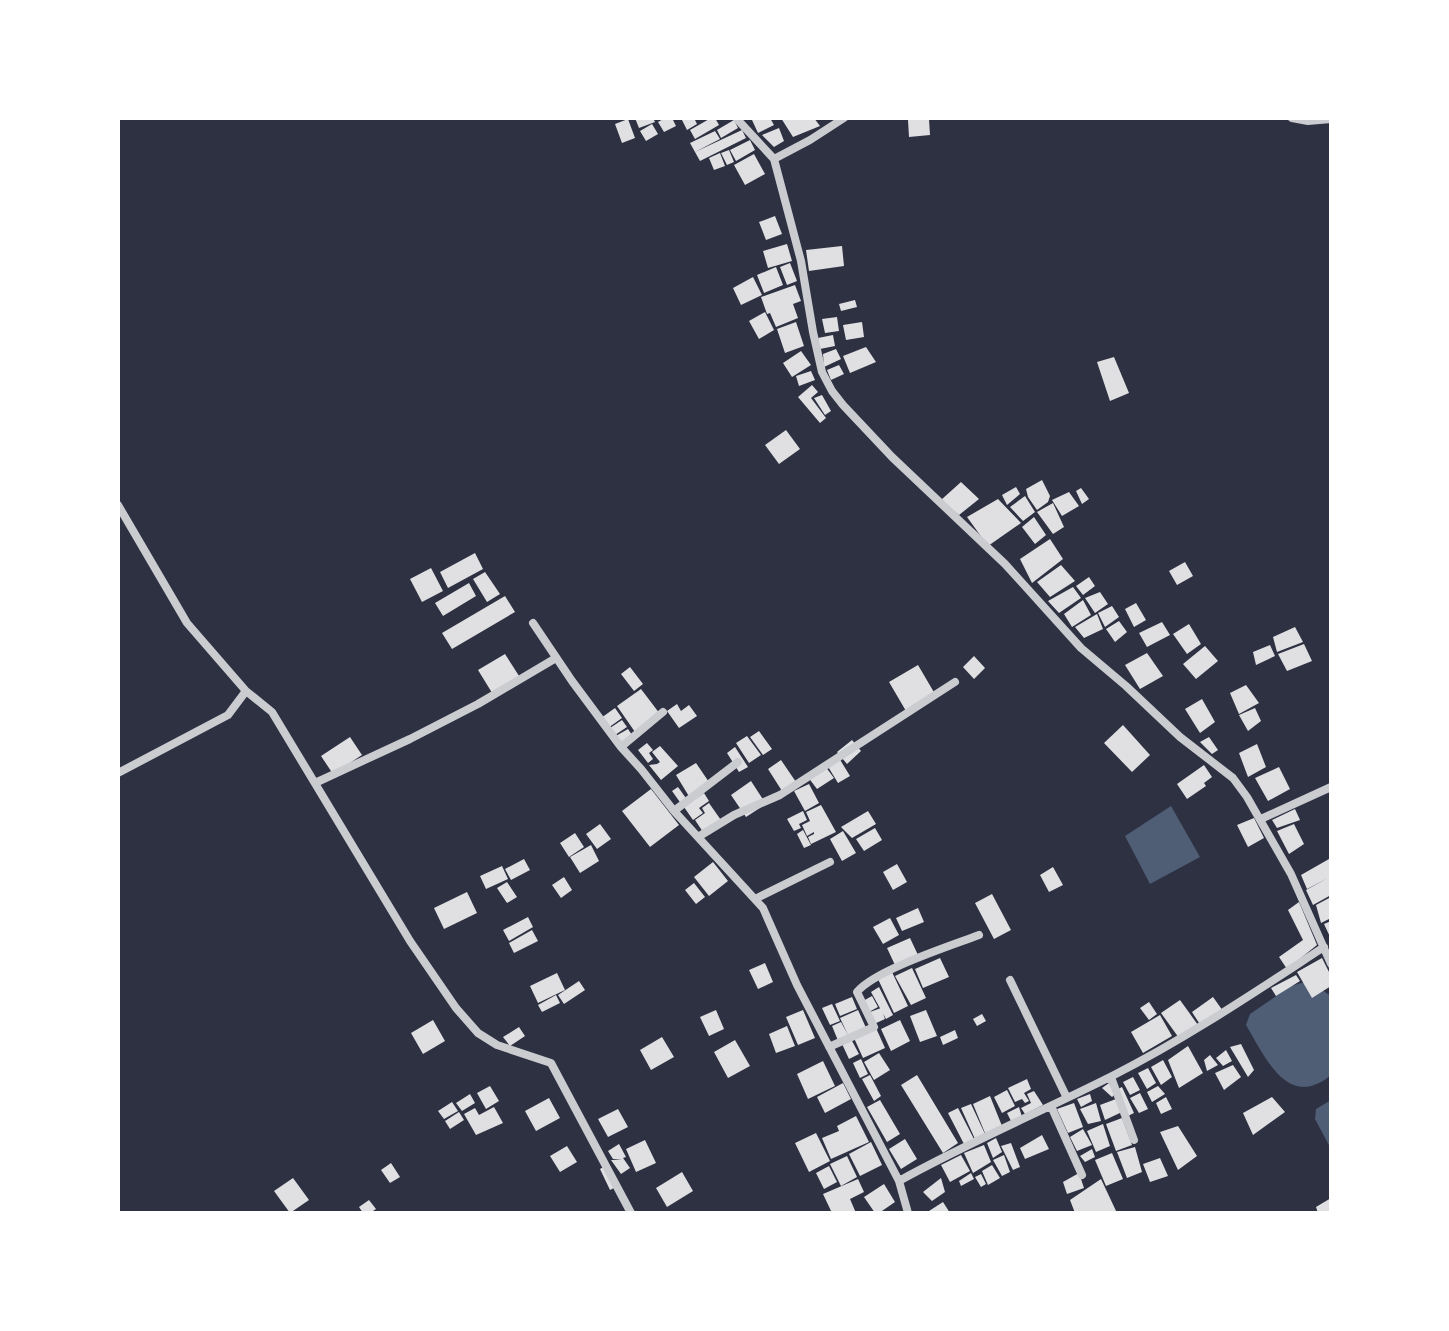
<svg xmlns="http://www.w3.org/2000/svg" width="1449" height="1331" font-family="Raleway,sans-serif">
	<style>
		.water { fill: #4f5d75 }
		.building { fill: #e0e0e3 }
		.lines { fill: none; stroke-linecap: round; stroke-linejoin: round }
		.minor { stroke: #caccd0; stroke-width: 8 }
	</style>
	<rect width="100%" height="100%" fill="#2d3142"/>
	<path class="water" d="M1171,806L1200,857L1150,884L1125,836Z
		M1305,982L1313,984L1331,996V1075C1288,1111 1265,1057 1246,1025L1250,1014L1291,986Z
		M1331,1100V1149L1315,1119L1316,1109Z"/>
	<path class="building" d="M635,118H653L655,122L639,128Z
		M665,118H672L676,126L664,132L658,122Z
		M686,118H694L697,124L687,130L682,120Z
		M711,118H715L719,125L695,139L690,130Z
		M755,118H770L774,125L758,133L752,120Z
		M781,118H814L820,126L793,137Z
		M628,119L635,138L622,143L615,124Z
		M929,119L930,135L909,137L908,120Z
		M734,120L738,128L721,138L717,130Z
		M652,124L658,134L646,141L640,131Z
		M779,128L784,141L774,147L762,135Z
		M742,130L746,138L700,161L695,152Z
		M715,131L720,139L695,152L690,143Z
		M750,140L755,150L736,161L730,150Z
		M729,150L734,162L727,165L721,153Z
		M720,153L725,166L714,170L709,158Z
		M754,154L765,174L745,185L734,165Z
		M775,216L782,234L766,240L759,222Z
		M787,244L792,261L768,268L763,251Z
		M842,246L844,266L809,271L806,250Z
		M790,263L797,281L787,285L780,267Z
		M776,267L783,285L764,293L757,275Z
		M753,277L762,295L741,305L733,288Z
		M795,285L801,301L793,304L798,318L776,327L770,313L767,314L761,297Z
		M855,300L857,307L841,311L839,304Z
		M765,312L774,330L759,339L749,321Z
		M837,317L839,331L825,333L822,319Z
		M796,322L804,346L785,353L777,329Z
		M862,322L864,337L846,340L843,325Z
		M833,335L835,346L820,349L818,338Z
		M866,347L876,362L850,373L843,356Z
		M836,349L841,359L824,367L823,354Z
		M801,351L811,365L792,377L783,363Z
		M1114,357L1129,393L1110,401L1097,362Z
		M839,365L844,374L831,380L827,370Z
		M811,371L815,380L799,386L796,376Z
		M812,385L818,392L811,398L826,418L820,423L798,397Z
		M822,395L831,411L825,415L814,398Z
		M786,430L800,449L779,464L765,445Z
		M1042,480L1050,496L1048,502L1037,510L1028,497L1026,489Z
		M961,482L979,499L959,515L941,500Z
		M1016,487L1020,494L1007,505L1002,495Z
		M1081,488L1089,499L1082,504L1076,491Z
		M1069,492L1079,506L1062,516L1052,500Z
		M1025,496L1035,512L1023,521L1010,507Z
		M998,499L1021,523L988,546L967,517Z
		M1053,503L1064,527L1053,534L1037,512Z
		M1034,517L1046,535L1035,544L1022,527Z
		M1050,539L1063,559L1032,583L1020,559Z
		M475,553L483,569L448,588L440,572Z
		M1185,562L1193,576L1177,585L1169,571Z
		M1061,565L1075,581L1050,597L1037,582Z
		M431,568L443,591L422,602L410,579Z
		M485,572L500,594L487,602L473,579Z
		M1089,577L1095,586L1083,595L1076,586Z
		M469,583L476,596L443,616L435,603Z
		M1073,587L1081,598L1059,613L1048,601Z
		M1100,592L1108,604L1095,613L1085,598Z
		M505,596L515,612L452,649L442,633Z
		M1083,600L1091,615L1072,627L1064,614Z
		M1136,603L1146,620L1134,627L1125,609Z
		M1112,606L1119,617L1105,627L1098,613Z
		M1097,614L1103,629L1084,638L1075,627Z
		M1119,621L1127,632L1115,642L1106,629Z
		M1162,622L1170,635L1147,647L1139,633Z
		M1189,624L1201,644L1187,654L1173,634Z
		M1295,627L1303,642L1277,652L1273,637Z
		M1304,644L1312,661L1287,671L1278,654Z
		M1270,645L1275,656L1256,665L1253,652Z
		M1205,646L1218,661L1196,679L1183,664Z
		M1147,653L1163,676L1140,689L1125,665Z
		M505,654L521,679L494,696L478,670Z
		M974,656L985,668L974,679L963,667Z
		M918,665L935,694L906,711L889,682Z
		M630,667L643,684L634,691L621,674Z
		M1246,685L1259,703L1239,714L1230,693Z
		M641,689L660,714L635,732L617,706Z
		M1202,699L1215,722L1200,733L1185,709Z
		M677,704L681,711L689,705L697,716L679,728L667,711Z
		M615,708L622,718L608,728L601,718Z
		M1255,708L1261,721L1248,731L1239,715Z
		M622,720L627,727L615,735L610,728Z
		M1123,725L1150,755L1132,772L1104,743Z
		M628,729L634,738L621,747L614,737Z
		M759,731L772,749L763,755L750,737Z
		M747,736L761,755L749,763L736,743Z
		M350,737L362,755L333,774L321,756Z
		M1209,737L1218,750L1212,754L1200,742Z
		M852,740L861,751L847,764L837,752Z
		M647,743L653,750L649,753L653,759L648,763L638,750Z
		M1257,744L1266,767L1248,777L1239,753Z
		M660,746L678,766L661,780L649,765L657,764L660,762L652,752Z
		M735,747L748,767L739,772L727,753Z
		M839,758L850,776L838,783L827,765Z
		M781,760L796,782L782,791L768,769Z
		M696,763L711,785L690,798L676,775Z
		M1204,765L1212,777L1204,783L1206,786L1187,799L1177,784Z
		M825,766L834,778L817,789L808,777Z
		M1279,767L1290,789L1268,801L1255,778Z
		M751,781L766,804L746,817L731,795Z
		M809,784L819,803L805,811L794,791Z
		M678,787L688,801L682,805L672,791Z
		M651,789L679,825L650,847L622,811Z
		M704,793L709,801L699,808L703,813L693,820L684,807Z
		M709,803L723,823L705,835L695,820L705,813L702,808Z
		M821,805L836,832L811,844L808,837L814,834V832L807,836L802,825L810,821L806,812Z
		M1295,809L1300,820L1277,828L1272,820Z
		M803,811L807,820L799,824L801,828L794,831L787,819Z
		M868,811L876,824L852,838L841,827Z
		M1254,818L1264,838L1248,847L1237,825Z
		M600,824L611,839L597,849L586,834Z
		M1294,824L1304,844L1289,854L1277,831Z
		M875,828L882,840L864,851L856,839Z
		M803,830L811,845L804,848L797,834Z
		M843,831L856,853L842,861L830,839Z
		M575,833L584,847L569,857L560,843Z
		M591,845L599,861L580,873L570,857Z
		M524,859L530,870L511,880L505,869Z
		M1329,859L1331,863V895L1313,905L1306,890L1328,878L1307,889L1301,875Z
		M713,862L728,881L709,896L694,877Z
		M897,864L907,882L893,890L883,872Z
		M502,866L508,879L486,889L480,876Z
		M1053,867L1063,885L1049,892L1040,875Z
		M564,877L572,890L561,898L552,885Z
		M507,882L517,897L507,903L497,888Z
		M694,883L705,897L696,904L685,890Z
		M467,892L477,913L444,929L434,908Z
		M992,894L1011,930L994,939L975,903Z
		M1331,897V918L1321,923L1316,905Z
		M1299,902L1317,945L1287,969L1279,957L1303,940L1288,910Z
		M918,908L924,922L902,931L896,918Z
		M528,917L533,927L509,941L503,930Z
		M890,918L899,935L883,944L873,927Z
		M1331,921V939L1324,924Z
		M532,930L538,941L514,953L509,943Z
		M910,938L918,955L895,965L887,948Z
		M940,958L949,977L923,988L915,969Z
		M1322,958L1331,976V986L1312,998L1297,972Z
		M765,963L773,982L758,989L749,970Z
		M912,968L926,998L911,1005L895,976Z
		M892,972L908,1006L894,1013L878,979Z
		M557,973L565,990L538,1003L530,986Z
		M1296,975L1300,981L1276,996L1271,988Z
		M579,981L585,990L564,1004L558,995Z
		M879,987L893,1015L886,1019L871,992Z
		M556,995L560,1003L542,1012L538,1005Z
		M872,996L878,1007L869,1012L863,1001Z
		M852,997L857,1009L840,1016L835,1004Z
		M1213,997L1223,1011L1201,1026L1192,1012Z
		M1180,1000L1198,1025L1179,1038L1161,1013Z
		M1149,1002L1157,1014L1149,1020L1140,1008Z
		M832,1004L840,1021L830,1025L822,1008Z
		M881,1008L885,1019L874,1024L870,1012Z
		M716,1010L724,1029L709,1036L700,1017Z
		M803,1010L815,1038L798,1045L786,1017Z
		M858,1010L867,1030L839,1043L832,1026L841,1022L848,1035L840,1018Z
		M926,1010L937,1036L920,1042L910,1016Z
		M982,1014L986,1021L977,1026L973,1019Z
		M1160,1015L1172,1036L1143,1053L1131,1032Z
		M433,1020L445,1041L423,1054L411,1033Z
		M900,1020L910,1041L891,1051L881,1029Z
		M787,1026L795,1046L776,1053L769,1034Z
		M519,1027L525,1036L510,1046L503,1037Z
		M876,1028L885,1048L863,1058L854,1038Z
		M955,1030L958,1038L943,1045L940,1037Z
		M662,1037L674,1057L651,1070L640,1050Z
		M851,1039L859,1054L849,1059L842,1044Z
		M735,1040L750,1066L728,1078L714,1052Z
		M1241,1044L1254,1070L1248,1077L1230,1047Z
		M1188,1046L1203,1073L1179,1088L1168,1060Z
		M1226,1050L1232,1061L1223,1066L1216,1058Z
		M879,1053L890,1070L874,1080L864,1062Z
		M1210,1055L1218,1065L1207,1071L1204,1060Z
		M861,1059L868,1074L860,1078L853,1063Z
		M1163,1060L1172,1077L1161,1085L1151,1067Z
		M823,1061L835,1086L808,1099L797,1074Z
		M1233,1065L1241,1077L1224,1090L1215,1073Z
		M1148,1068L1156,1083L1147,1089L1138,1073Z
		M870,1075L881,1096L874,1101L862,1079Z
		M917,1075L958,1143L943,1153L901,1085Z
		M1133,1077L1140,1090L1130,1095L1123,1082Z
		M1027,1079L1031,1089L1024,1093L1029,1101L1025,1103L1022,1099L1015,1102L1008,1088Z
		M843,1083L851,1099L825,1113L817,1097Z
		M1109,1083L1115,1094L1112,1097L1102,1088Z
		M490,1086L499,1101L486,1109L477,1093Z
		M1158,1086L1165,1094L1152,1102L1147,1092Z
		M1122,1087L1134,1113L1126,1117L1114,1091Z
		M1007,1090L1015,1106L1002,1113L994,1097Z
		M1034,1091L1043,1105L1025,1114L1021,1108L1031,1103L1027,1094Z
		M1140,1093L1148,1109L1139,1113L1130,1098Z
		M470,1094L475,1103L462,1111L456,1103Z
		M1090,1094L1092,1101L1081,1107L1077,1099Z
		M990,1096L1002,1126L985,1133L973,1104Z
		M1166,1097L1172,1109L1161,1114L1156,1103Z
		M1272,1097L1285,1112L1253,1135L1243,1113Z
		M549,1098L560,1118L536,1131L525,1111Z
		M1116,1099L1122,1112L1105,1120L1100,1105Z
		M880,1100L900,1134L887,1142L867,1107Z
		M452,1102L458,1111L444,1119L438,1111Z
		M1074,1103L1083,1127L1068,1133L1057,1109Z
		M1096,1103L1101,1121L1088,1124L1080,1109Z
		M971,1104L985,1134L975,1139L961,1108Z
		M494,1107L503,1123L476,1135L464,1114L475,1108L479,1115Z
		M1019,1107L1022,1117L1011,1121L1007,1113Z
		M958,1108L974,1139L964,1144L948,1113Z
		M618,1109L628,1127L608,1137L598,1119Z
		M459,1112L464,1120L450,1129L445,1121Z
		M856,1116L869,1142L831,1159L822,1138L839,1131L837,1126Z
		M1122,1118L1132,1145L1116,1151L1106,1124Z
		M1103,1124L1110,1146L1096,1152L1087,1131Z
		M1178,1126L1197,1156L1178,1170L1160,1132Z
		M1083,1129L1092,1145L1077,1151L1070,1137Z
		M816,1133L830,1161L809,1172L795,1143Z
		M1042,1135L1049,1149L1025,1159L1020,1148Z
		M996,1138L1002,1152L993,1158L987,1143Z
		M905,1139L917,1159L901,1169L889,1149Z
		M645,1140L656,1163L636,1172L626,1149Z
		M871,1142L882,1165L860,1176L849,1154Z
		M1011,1143L1020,1167L1013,1170L1001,1146Z
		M619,1144L626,1157L623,1158L630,1168L621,1174L611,1160H622L613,1159L608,1151Z
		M984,1145L991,1162L973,1173L964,1153Z
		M567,1146L577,1162L560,1172L550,1156Z
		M1135,1147L1142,1172L1127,1178L1117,1152Z
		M1092,1149L1095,1157L1085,1162L1080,1156Z
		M1112,1153L1123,1179L1106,1186L1095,1160Z
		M961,1155L970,1171L950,1182L941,1165Z
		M1004,1155L1010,1172L1002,1176L993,1160Z
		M847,1156L857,1177L841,1186L830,1164Z
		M1160,1158L1168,1176L1150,1182L1143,1164Z
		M391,1163L400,1177L390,1183L381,1170Z
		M607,1165L618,1186L610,1190L600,1169Z
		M992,1165L1000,1178L988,1185L982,1171Z
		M829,1166L837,1182L824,1189L816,1173Z
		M682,1172L693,1191L667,1207L656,1188Z
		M971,1173L974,1179L961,1186L959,1181Z
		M1079,1173L1084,1188L1067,1194L1063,1182Z
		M981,1174L986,1184L981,1187L975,1177Z
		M293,1178L309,1200L290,1213L274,1191Z
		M941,1178L945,1192L932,1201L923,1192Z
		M858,1179L864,1192L850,1199L856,1213H832L823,1194Z
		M1101,1179L1117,1213H1075L1070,1200Z
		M884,1184L895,1202L879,1213H875L864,1197Z
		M1331,1198V1213H1318L1316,1207Z
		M369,1200L376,1209L370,1213H363L359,1207Z
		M943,1202L950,1213H931L929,1211Z"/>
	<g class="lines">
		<path class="minor" d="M736,118L774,159
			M844,118L810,140L774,159L801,261L813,332L822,372L832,391L843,405L892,457L1005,564L1081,648L1126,686L1180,737L1233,778L1247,797L1291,874L1331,964
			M1292,118L1308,121L1331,119
			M118,505L187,623L246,691
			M533,623L572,681L621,747L641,769L674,811L763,908L797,985L899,1181
			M621,747L663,712
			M118,773L228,715L246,691L272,712L410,941L456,1008L478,1033L497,1045L551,1063L631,1213
			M315,783L410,739L478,704L556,658
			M674,811L738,762
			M1261,819L1331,787
			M698,837L734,815L780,795L955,682
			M755,899L830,862
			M1010,980L1067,1098
			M829,1047L874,1027L857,992C875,970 950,946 979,935
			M1111,1077L1134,1140
			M1051,1106L1082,1175
			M908,1213L899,1181C969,1142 1043,1111 1114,1075C1187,1038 1255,992 1324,947"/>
	</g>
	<rect width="1449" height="1331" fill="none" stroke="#ffffff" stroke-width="240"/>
</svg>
